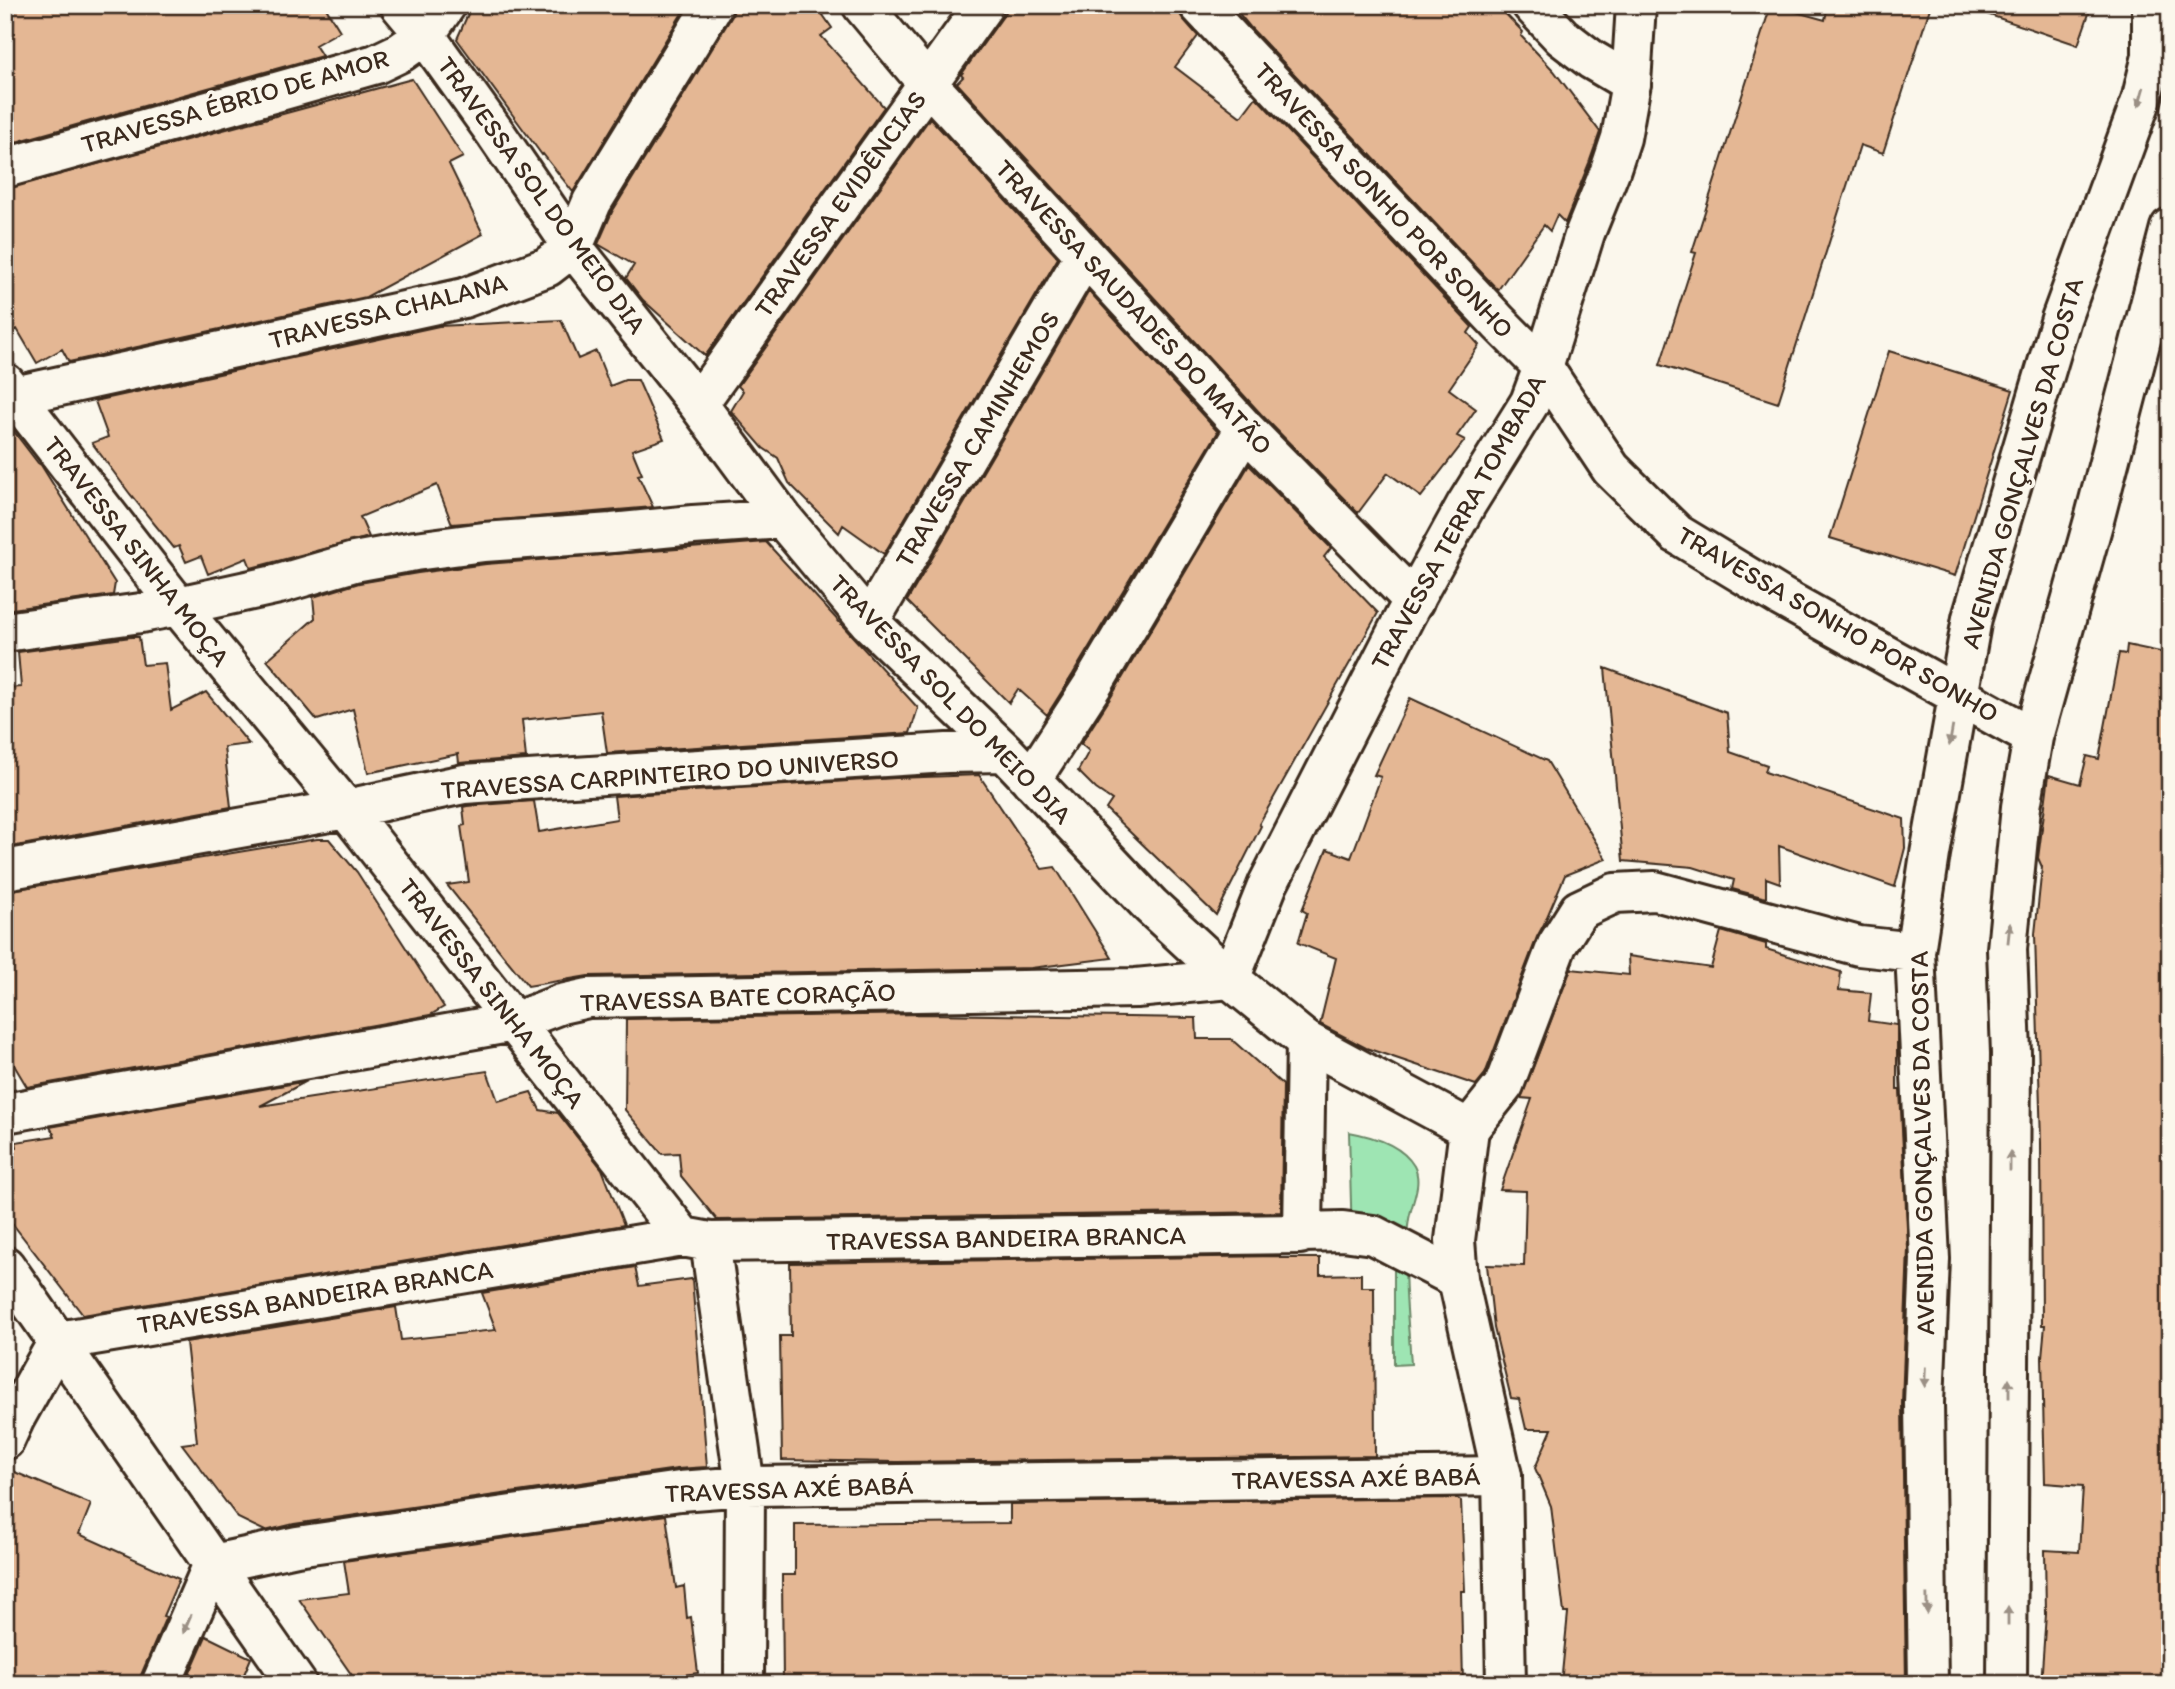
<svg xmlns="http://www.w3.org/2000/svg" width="2175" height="1689" font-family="Itim,sans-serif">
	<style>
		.green { fill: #9ee5b3; stroke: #6c8868; stroke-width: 2 }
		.building { fill: #e4b794; stroke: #3b2a1e; stroke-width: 2 }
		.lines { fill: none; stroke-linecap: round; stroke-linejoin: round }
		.street-casing { stroke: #3b2a1e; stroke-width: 44 }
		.secondary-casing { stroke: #3b2a1e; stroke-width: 44 }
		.street { stroke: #fbf7ec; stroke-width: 38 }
		.secondary { stroke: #fbf7ec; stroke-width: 38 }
		.oneway { fill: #9b9085 }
		.labels { text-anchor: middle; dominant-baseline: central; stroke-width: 7; stroke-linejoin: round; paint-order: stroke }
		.street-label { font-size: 26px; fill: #3b2a1e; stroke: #fbf7ec }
	</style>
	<rect width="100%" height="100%" fill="#fbf7ec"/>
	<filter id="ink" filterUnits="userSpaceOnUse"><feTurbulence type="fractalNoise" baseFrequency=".0143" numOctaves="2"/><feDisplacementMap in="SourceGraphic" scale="14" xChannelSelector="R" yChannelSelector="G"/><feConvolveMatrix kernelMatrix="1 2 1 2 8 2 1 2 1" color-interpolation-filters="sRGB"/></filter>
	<g filter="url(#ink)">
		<path class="green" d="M1349,1132C1372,1136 1401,1144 1414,1166C1423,1183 1412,1201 1409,1219C1401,1267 1408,1316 1411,1364L1394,1365V1240L1352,1239Z"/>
		<path class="building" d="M5,5H324L340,31L315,45L322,56L5,145Z
			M472,5H687L573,192L543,154L542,155L457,39Z
			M735,5H816L832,28L821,36L884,107L705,356L643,300L626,278L634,265L598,244L612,212L732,16Z
			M1011,5H1178V11L1183,19L1198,36L1175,67L1241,117L1256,97L1472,327L1468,333L1479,345L1449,389L1476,409L1457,436L1465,440L1421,497L1388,473L1358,513L1261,414L957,83L963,77L961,75Z
			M1232,5H1497L1523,32L1521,36L1554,71L1600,132L1589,163L1565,223L1557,215L1550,231L1544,225L1498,290L1250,27Z
			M1771,5L1825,20L1828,5H1931L1883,153L1860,145L1778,403L1660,365L1696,253L1692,252Z
			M1979,5H2092L2078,45L1978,11Z
			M412,79L463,157L449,164L483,234L366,297L69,362L62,349L37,363L17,329L5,335V189Z
			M930,118L1058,258L884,554L843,525L839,533L789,483L778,458L763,448L731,411L743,391L738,386Z
			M1089,291L1218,432L1073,674L1047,715L1018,689L1009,703L907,601Z
			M561,320L578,359L596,351L610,386L625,380H638L664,439L632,450L642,474L638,475L653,507L452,524L437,485L360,517L369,537L251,568L247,558L208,574L201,556L186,562L179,546L174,548L130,494L92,443L108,437L95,401L439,326Z
			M1889,351L2013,390L1955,576L1830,538Z
			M5,420L38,463L41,465L115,583L113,595L5,610Z
			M1249,465L1331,548L1324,557L1378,613L1259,824L1261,826L1216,915L1106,809L1112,800L1096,789L1078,771L1089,751L1081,744L1111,697Z
			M766,542L918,708L910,733L607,753L601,711L522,720L526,758L459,763L458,754L368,773L353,709L317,720L267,660L315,618L313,597L359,583L418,573L486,564Z
			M131,637H139L143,665L165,663L171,710L206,692L249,744L224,747L231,807L5,848V688L21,687L18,652Z
			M2127,645L2170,654V1603L2163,1684H2041L2046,1614L2045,1550L2079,1552L2083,1486L2045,1483L2042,1357L2045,1325H2042L2041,1143L2035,934L2042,867L2038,858L2049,775L2080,784L2087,756L2099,759L2119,653L2126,654Z
			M1605,668L1727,713L1730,752L1767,765L1765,772L1904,819L1905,848L1895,887L1779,846L1780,883L1766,878V898L1732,889L1734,880L1693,867L1623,861Z
			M1410,698L1547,761L1606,859L1565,875L1544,924L1537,937L1485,1074L1476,1085L1366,1048L1320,1024L1336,958L1298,943L1307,913L1302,910L1327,849L1351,858L1381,777L1374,775Z
			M979,775L1042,869L1055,867L1112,958L1031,968L588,976L528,986L447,885L469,882L461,826L465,825L463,807L467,806L534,801L539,832L617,819L614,796L896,778Z
			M317,839H329L357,872L444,1007L430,1015L27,1087L5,1050V891Z
			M1721,931L1766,944V949L1841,972L1839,990L1871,993L1868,1021L1897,1025V1090H1900L1908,1248L1902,1403L1906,1684H1561L1568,1613H1564L1551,1506L1535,1468L1552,1429H1526L1519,1399L1511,1398L1494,1328L1487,1265L1524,1266L1526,1191L1500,1190L1532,1099L1521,1098L1571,969L1629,975L1628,956L1711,968Z
			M924,1014L1196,1018L1197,1039H1231L1283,1085L1281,1212L717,1220L681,1176L679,1153L662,1154L625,1110L626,1019Z
			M487,1071L498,1101L531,1092L540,1110L558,1113L602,1169L624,1225L83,1315L5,1214V1149L17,1147L16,1142L55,1136L50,1127L307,1081L260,1106Z
			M1280,1256V1258H1320V1275L1361,1274V1287H1374L1375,1456L897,1462L782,1460L780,1336H791L790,1263Z
			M635,1267L639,1286L692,1279L707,1467L677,1469L294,1524L265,1531L238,1518L182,1444L197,1442L186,1342L396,1307L401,1340L496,1330L482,1293Z
			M5,1468L91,1504L79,1534L179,1579L163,1616L166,1617L141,1675L140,1684H24L5,1676Z
			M1456,1498L1461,1501L1465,1591H1461L1463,1684H783L782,1575H795V1525L1010,1523V1504Z
			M666,1515L676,1588L684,1586L687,1618L691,1617L698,1673L654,1679L655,1684H358L299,1599L349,1593L344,1561Z
			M206,1636L251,1658L240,1684H185Z"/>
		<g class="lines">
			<g class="street-casing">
				<path id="street" d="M400,5L425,35L496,134L573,247L698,404L783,519L869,622L1005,752L1151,906L1230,979
					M862,5L927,83L1245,429L1414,601
					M1199,5L1499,323L1543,367L1611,469L1677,534L1781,597L2033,737
					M1532,5L1562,37L1592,60L1631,83
					M5,168L376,64L401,52L425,35L446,5
					M5,383L178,606L346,809L683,1237L710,1242L1300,1234L1303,1232L1306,1041
					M5,398L464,298L547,267L573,247L592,202L713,5
					M698,404L984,5
					M869,622L1085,255
					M5,632L141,613L178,606L279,584L354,562L415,551L484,542L612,533L693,525L783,519
					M1031,780L1092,686L1245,429
					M5,870L346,809L464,784L947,753L1005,752
					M5,1113L514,1022L561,1004L588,998L1136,988L1230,979
					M1469,1129L1504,1085L1557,945L1579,910L1615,893L1655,891L1859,946L1915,952
					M1303,1232L1343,1231L1373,1235L1458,1279
					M710,1242L745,1486L744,1684
					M5,1440L15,1418L58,1341L683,1237
					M213,1564L297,1546L680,1491L745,1486L1502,1476
					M1928,1684L1924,1403L1930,1259L1915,952L1930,854L1972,618L2061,319L2141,101L2152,56V5
					M2007,1684L2011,1053L2007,949L2021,807L2033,737L2094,520L2170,228"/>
			</g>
			<g class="secondary-casing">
				<path id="secondary" d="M5,1266L297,1684
					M161,1684L213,1564
					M1506,1684L1502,1476L1458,1279L1455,1240L1469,1129L1306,1041L1230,979L1268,884L1405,616L1466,505L1530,402L1543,367L1585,233L1610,171L1621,138L1631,83L1636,5"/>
			</g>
			<use href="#street" class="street"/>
			<use href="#secondary" class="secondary"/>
		</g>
		<defs><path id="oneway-solid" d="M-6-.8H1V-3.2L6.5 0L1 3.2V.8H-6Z" transform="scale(1.75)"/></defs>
		<g class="oneway">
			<use href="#oneway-solid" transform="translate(2141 97) rotate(106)"/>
			<use href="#oneway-solid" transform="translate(1951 736) rotate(100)"/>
			<use href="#oneway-solid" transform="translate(2009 933) rotate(-84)"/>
			<use href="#oneway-solid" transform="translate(2010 1161) rotate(-90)"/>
			<use href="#oneway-solid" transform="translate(1925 1377) rotate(92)"/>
			<use href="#oneway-solid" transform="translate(2009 1388) rotate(-90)"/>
			<use href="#oneway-solid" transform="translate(1927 1604) rotate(89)"/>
			<use href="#oneway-solid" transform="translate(2008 1616) rotate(-90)"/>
			<use href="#oneway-solid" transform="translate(187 1624) rotate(113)"/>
		</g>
	</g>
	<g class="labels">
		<g class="street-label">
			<text transform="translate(235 101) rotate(-16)">TRAVESSA ÉBRIO DE AMOR</text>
			<text transform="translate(542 195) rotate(54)">TRAVESSA SOL DO MEIO DIA</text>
			<text transform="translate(1384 200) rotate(47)">TRAVESSA SONHO POR SONHO</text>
			<text transform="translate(840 204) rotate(-54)">TRAVESSA EVIDÊNCIAS</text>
			<text transform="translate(1134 307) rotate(47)">TRAVESSA SAUDADES DO MATÃO</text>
			<text transform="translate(388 311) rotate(-14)">TRAVESSA CHALANA</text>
			<text transform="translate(977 439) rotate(-59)">TRAVESSA CAMINHEMOS</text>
			<text transform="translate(2022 463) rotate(-74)">AVENIDA GONÇALVES DA COSTA</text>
			<text transform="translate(1458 522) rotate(-61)">TRAVESSA TERRA TOMBADA</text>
			<text transform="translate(137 551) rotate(52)">TRAVESSA SINHA MOÇA</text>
			<text transform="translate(1838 624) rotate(30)">TRAVESSA SONHO POR SONHO</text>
			<text transform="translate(951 699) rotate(46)">TRAVESSA SOL DO MEIO DIA</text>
			<text transform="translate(670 774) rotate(-4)">TRAVESSA CARPINTEIRO DO UNIVERSO</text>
			<text transform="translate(492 993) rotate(52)">TRAVESSA SINHA MOÇA</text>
			<text transform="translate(738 997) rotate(-2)">TRAVESSA BATE CORAÇÃO</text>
			<text transform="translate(1922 1143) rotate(-91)">AVENIDA GONÇALVES DA COSTA</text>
			<text transform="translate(1006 1238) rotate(-1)">TRAVESSA BANDEIRA BRANCA</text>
			<text transform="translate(315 1297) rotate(-9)">TRAVESSA BANDEIRA BRANCA</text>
			<text transform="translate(1356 1478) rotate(-1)">TRAVESSA AXÉ BABÁ</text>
			<text transform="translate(789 1489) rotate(-2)">TRAVESSA AXÉ BABÁ</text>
		</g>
	</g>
	<rect width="2175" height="1689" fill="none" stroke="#fbf7ec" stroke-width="28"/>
	<rect x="14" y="14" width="2147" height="1661" fill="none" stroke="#3b2a1e" stroke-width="2.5" filter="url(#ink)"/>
</svg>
